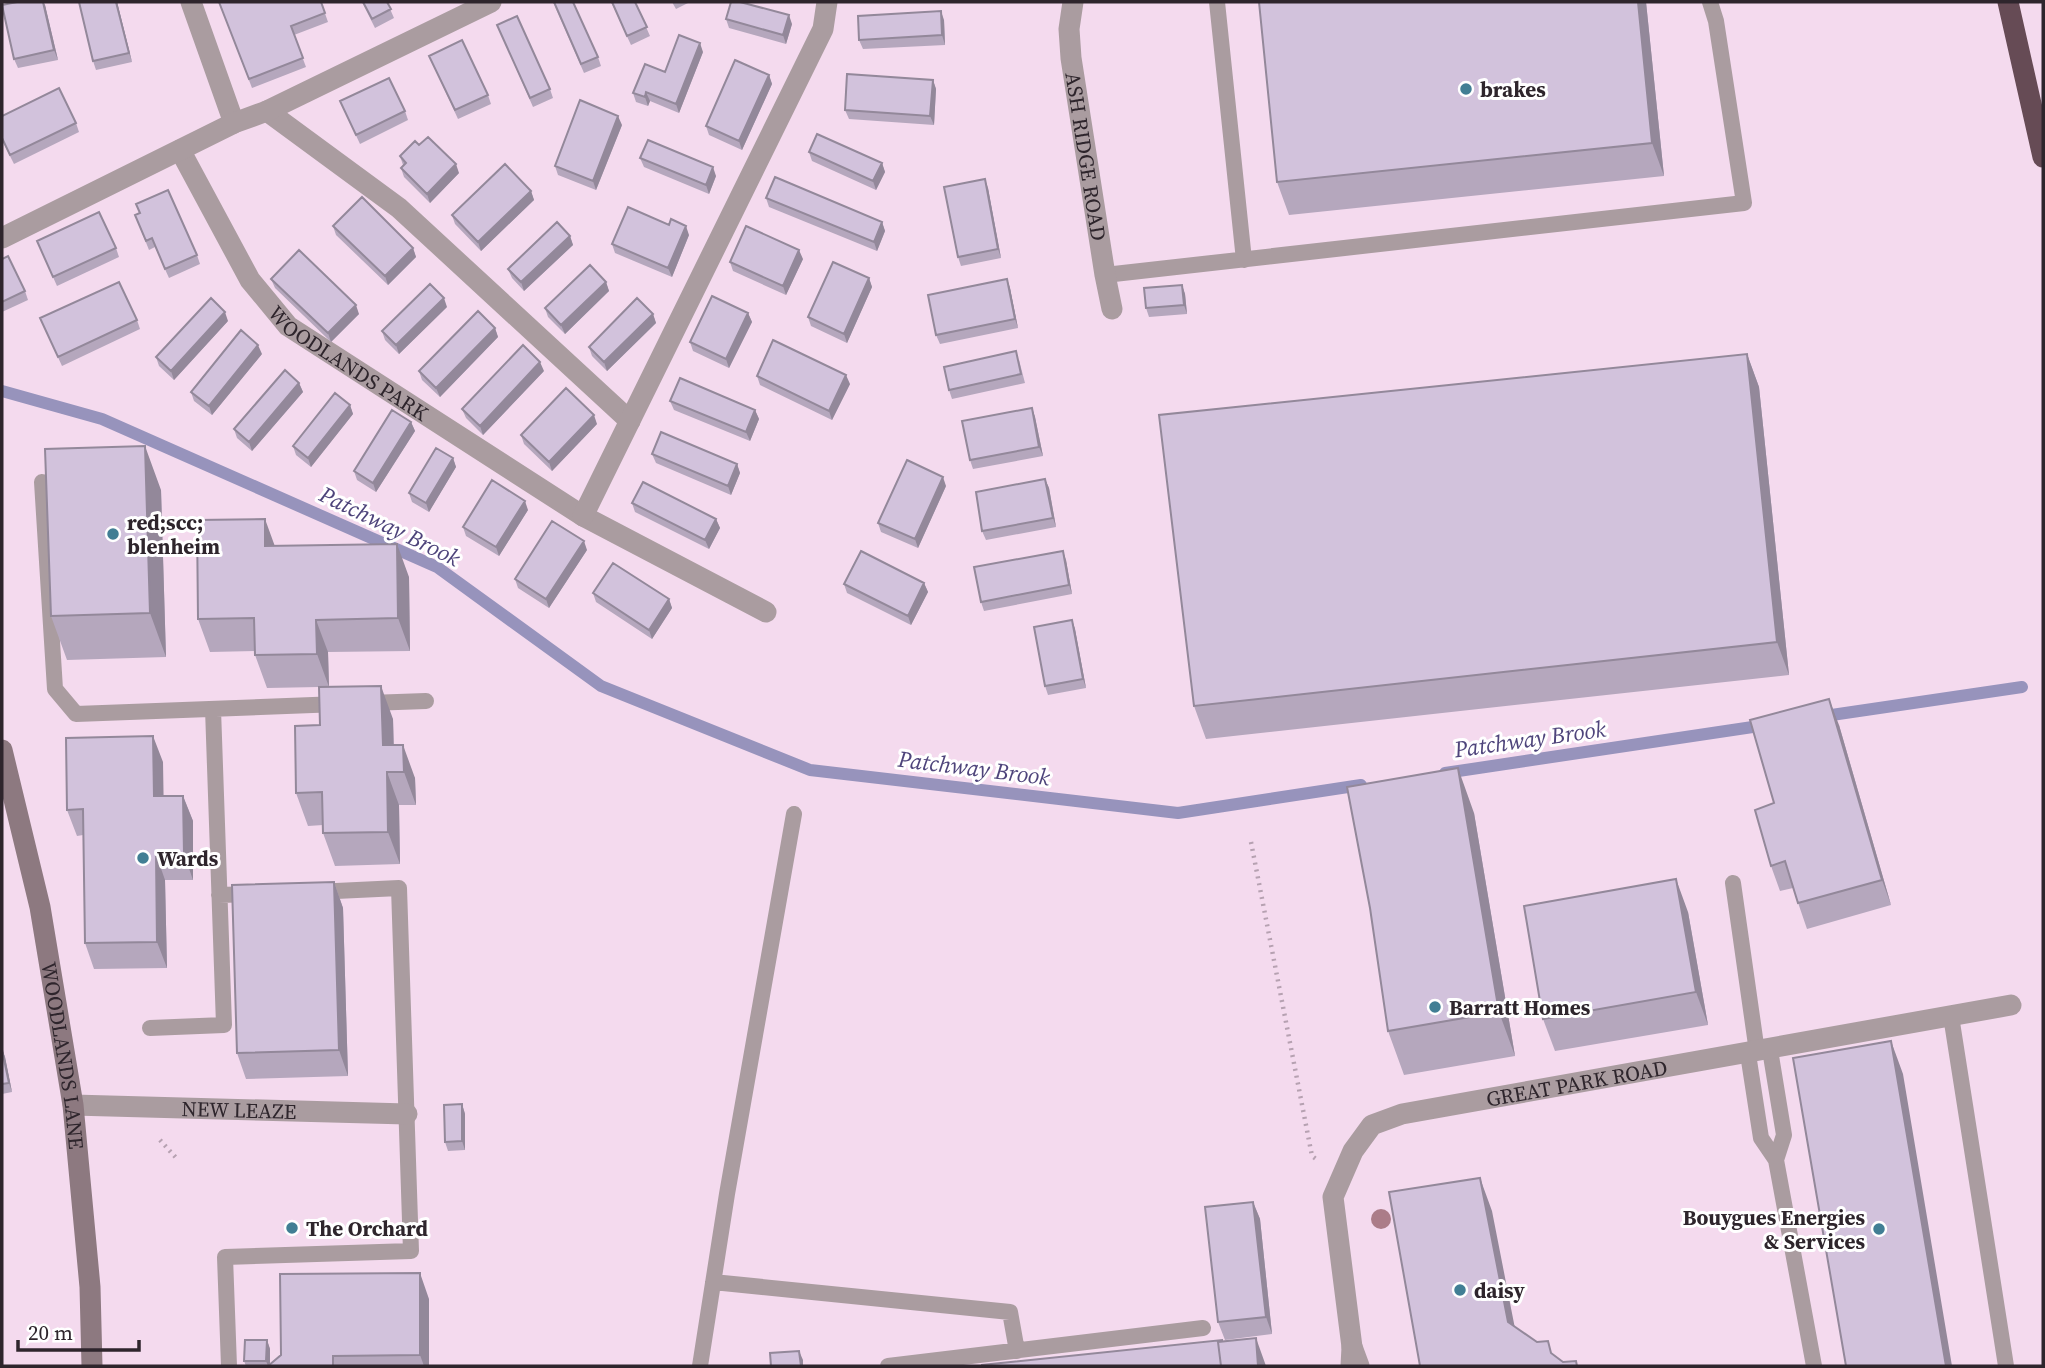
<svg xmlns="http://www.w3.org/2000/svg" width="2045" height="1368" font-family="'Source Serif 4',serif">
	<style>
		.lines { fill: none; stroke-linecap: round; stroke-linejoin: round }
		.stream { stroke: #9793bc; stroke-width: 12 }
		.path { stroke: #b6a1b1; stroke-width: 4.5; stroke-dasharray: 2 5; stroke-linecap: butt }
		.lane { stroke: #aa9ca0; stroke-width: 16 }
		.street { stroke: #aa9ca0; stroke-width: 21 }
		.secondary { stroke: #8d7980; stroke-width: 21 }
		.highway { stroke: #664b55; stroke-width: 21 }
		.tree { fill: #ab7c88 }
		.wall { fill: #b5a7bd }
		.shaded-wall { fill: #93889a }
		.building { fill: #d2c2dc; stroke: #93889a; stroke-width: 2 }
		.poi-dot { fill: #417e94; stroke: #fff; stroke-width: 2.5 }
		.labels { text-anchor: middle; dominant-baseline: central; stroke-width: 6; stroke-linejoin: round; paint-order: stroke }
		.poi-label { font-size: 21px; font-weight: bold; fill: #2e252c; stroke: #fff; text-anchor: start }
		.street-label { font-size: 21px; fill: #2e252c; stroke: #fff }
		.water-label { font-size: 23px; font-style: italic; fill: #4e447b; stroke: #fff }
	</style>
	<rect width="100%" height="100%" fill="#f4daee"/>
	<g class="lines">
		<path class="stream" d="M2,391L102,419L437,567L601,686L810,770L1178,813L1361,785
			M1818,717L2022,687
			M1445,773L1766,725"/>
		<path class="path" d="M1251,842L1312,1156L1316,1159
			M160,1140L178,1160"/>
		<path class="lane" d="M1217,2L1244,260
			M1105,275L1744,203L1716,21L1710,2
			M42,482L55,689L76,714L339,704
			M369,703L426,701
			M1733,883L1757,1052
			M219,895L254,894
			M1951,1016L2006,1366
			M150,1028L224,1025L213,709
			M1748,1054L1761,1138L1776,1160L1784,1135L1770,1050
			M1776,1160L1814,1366
			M713,1282L1010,1312L1017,1351
			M229,1366L225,1257L411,1251L399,888L315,892
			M700,1366L727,1194L794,814
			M888,1366L1203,1328"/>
		<g class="street">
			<path d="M191,2L234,123"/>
			<path id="s1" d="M1073,2L1069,29L1071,58L1105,275L1112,309"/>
			<path d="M267,111L399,208L630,421"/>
			<path id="s2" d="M180,150L250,280L288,326L583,516L766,612"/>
			<path d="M2,238L234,123L267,111L491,2"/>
			<path d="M583,516L823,29L827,2"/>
			<path id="s3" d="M73,1105L407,1114"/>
			<path id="s4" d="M1352,1347L1333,1197L1353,1151L1372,1125L1402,1114L2011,1005"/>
			<path d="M1351,1366L1352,1347L1359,1366"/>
		</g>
		<path class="secondary" id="s5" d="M2,750L40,907L73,1105L90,1287L92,1366"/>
		<path class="highway" d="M2008,2L2043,157"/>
	</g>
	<circle class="tree" cx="1381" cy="1219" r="10"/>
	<path class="wall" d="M79,2H117L132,62L96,70L93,61Z
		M219,2H321L328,22L294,35L306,67L252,88Z
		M362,2H387L394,18L375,28Z
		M553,2L598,57L601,66L584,73Z
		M611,2H635L650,36L631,45Z
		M672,2H690L676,9Z
		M1259,2H1646L1664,176L1289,215L1277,182Z
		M45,5L58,60L18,68L14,59Z
		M726,19L792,24L786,44L729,28Z
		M944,20L945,45L863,49L859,40Z
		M497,25L550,89L553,98L533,107Z
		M703,52L679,113L650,101L648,106L636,102L633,93L665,72Z
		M429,56L488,95L491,104L458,119Z
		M769,75L772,84L742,150L709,135L706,126Z
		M933,80L936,89L934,125L849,119L845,110Z
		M340,101L405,111L408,120L360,144Z
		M2,116L76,123L79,132L14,164L2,140Z
		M622,125L596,190L558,175L555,166Z
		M809,152L882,163L885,172L876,190L812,161Z
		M400,156L459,173L430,203L404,177L401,168L403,165Z
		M640,158L716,176L709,194L644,167Z
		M988,188L1001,258L961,266L958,257Z
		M531,191L534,200L481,251L455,224L452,215Z
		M766,198L882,222L885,231L877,251L769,207Z
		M135,215L197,255L200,264L169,278L155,247L149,250Z
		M333,226L413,248L416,257L388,285L336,235Z
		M689,235L672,277L615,253L612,244Z
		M570,236L573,245L524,291L512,278L508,269Z
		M37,241L116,248L119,257L57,286Z
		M2,259L25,291L28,300L2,312Z
		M803,259L786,295L733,271L730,262Z
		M869,278L872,287L847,343L811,326L808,317Z
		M271,279L359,314L331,342L275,288Z
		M1007,279L1010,288L1018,328L940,344L936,335Z
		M606,282L609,291L565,334L548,317L545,308Z
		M1182,285L1185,294L1187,314L1149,317L1146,308Z
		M447,307L399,354L385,340L382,331Z
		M748,313L752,322L729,368L693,351L690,342Z
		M653,314L656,323L607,371L592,356L589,347Z
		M40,318L137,320L140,329L62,366Z
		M228,321L174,380L159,366L156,357Z
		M495,328L498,337L440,397L422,380L419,371Z
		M262,354L212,415L194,401L191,392Z
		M1747,354L1759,387L1789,675L1206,739L1194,706Z
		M1019,360L1025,383L952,399L949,390Z
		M544,371L483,435L466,418L462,409Z
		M757,376L850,384L832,420L760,385Z
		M299,383L303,392L252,451L237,438L234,429Z
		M670,401L755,410L759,419L750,441L674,410Z
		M350,405L353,414L311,467L296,455L293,446Z
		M1032,408L1035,417L1043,456L973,469L970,460Z
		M411,422L415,431L376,492L357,480L354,471Z
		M597,424L552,471L524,444L521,435Z
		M652,454L737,464L740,473L731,495L656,463Z
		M453,458L456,467L429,512L412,502L409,493Z
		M1045,479L1049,488L1056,527L986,540L982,531Z
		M946,486L918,548L881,532L878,523Z
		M161,490L166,657L67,660L51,616Z
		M632,503L716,519L720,528L709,549L635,512Z
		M528,510L499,556L466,536L463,527Z
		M274,546L409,577L410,651L328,652L329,687L393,719L394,745L415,778L416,805H399L400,864L335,866L323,833V825L308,826L296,793L320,725L319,687L267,688L255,655V651L210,652L198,619Z
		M587,550L549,608L518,588L515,579Z
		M1066,560L1072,594L984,611L981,602Z
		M924,583L928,592L911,625L847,593L844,584Z
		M593,593L669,599L672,608L652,639L596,602Z
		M1072,620L1075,629L1086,688L1048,695L1045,686Z
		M1839,725L1891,905L1807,929L1793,888L1780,891L1771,866L1774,803Z
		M163,762V796H183L193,821V880H165L167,968L94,969L85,943L83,835L77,836L67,810Z
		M1474,813L1515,1056L1404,1075L1388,1031Z
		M334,882L343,908L348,1076L246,1079L237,1053Z
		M1688,912L1708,1025L1555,1051L1543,1019Z
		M2,1049L5,1057L12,1092L2,1094Z
		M462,1104L465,1114V1150L448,1151L445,1142Z
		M1253,1202L1260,1219L1272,1334L1225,1340L1218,1322Z
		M429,1299V1366H246L244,1361L267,1340L270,1349V1365Z"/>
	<path class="shaded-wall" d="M43,2L45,5L58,60L54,50Z
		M116,2H117L132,62L129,53Z
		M1638,2H1646L1664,176L1652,143Z
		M941,11L944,20L945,45L942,35Z
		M789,15L792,24L786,44L783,35Z
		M700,43L703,52L679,113L676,104Z
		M769,75L772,84L742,150L739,141Z
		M933,80L936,89L934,125L930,116Z
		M646,92L650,101L648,106L645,97Z
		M618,116L622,125L596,190L593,181Z
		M882,163L885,172L876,190L873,181Z
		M456,164L459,173L430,203L427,194Z
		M713,167L716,176L709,194L706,185Z
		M985,179L988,188L1001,258L998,249Z
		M531,191L534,200L481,251L478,242Z
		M882,222L885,231L877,251L874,242Z
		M686,226L689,235L672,277L668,268Z
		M570,236L573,245L524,291L521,282Z
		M413,248L416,257L388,285L385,276Z
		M799,250L803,259L786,295L783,286Z
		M869,278L872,287L847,343L844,334Z
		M1007,279L1010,288L1018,328L1015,319Z
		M606,282L609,291L565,334L561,325Z
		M1182,285L1185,294L1187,314L1184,305Z
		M444,298L447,307L399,354L396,345Z
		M356,305L359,314L331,342L328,333Z
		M225,312L228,321L174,380L171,371Z
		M748,313L752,322L729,368L726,359Z
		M653,314L656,323L607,371L604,362Z
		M495,328L498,337L440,397L436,388Z
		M258,345L262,354L212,415L209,406Z
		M1747,354L1759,387L1789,675L1777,642Z
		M540,362L544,371L483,435L480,426Z
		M846,375L850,384L832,420L829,411Z
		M299,383L303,392L252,451L249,442Z
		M350,405L353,414L311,467L308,458Z
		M1032,408L1035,417L1043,456L1039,447Z
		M755,410L759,419L750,441L746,432Z
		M594,415L597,424L552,471L549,462Z
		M411,422L415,431L376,492L373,483Z
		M145,446L161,490L166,657L150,613Z
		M453,458L456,467L429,512L426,503Z
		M737,464L740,473L731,495L728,486Z
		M943,477L946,486L918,548L915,539Z
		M1045,479L1049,488L1056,527L1053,518Z
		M525,501L528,510L499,556L496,547Z
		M265,519L277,552L265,546Z
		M716,519L720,528L709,549L705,540Z
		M584,541L587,550L549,608L546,599Z
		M397,544L409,577L410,651L398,618Z
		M1063,551L1066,560L1072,594L1069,585Z
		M924,583L928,592L911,625L908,616Z
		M669,599L672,608L652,639L649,630Z
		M316,620L328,652L329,687L317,654Z
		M1072,620L1075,629L1086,688L1083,679Z
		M381,686L393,719L394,772L383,745Z
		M1829,699L1839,725L1891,905L1882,880Z
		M153,736L163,762L164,822L154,796Z
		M403,745L415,778L416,805L404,772Z
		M1458,768L1474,813L1515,1056L1499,1012Z
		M387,772L399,805L400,864L388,832Z
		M183,796L193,821V880L184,854Z
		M156,854L165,880L167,968L157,942Z
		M1676,879L1688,912L1708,1025L1696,992Z
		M334,882L343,908L348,1076L339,1050Z
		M1891,1041L1903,1074L1952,1366H1946Z
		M2,1049L5,1057L12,1092L9,1083Z
		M462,1104L465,1114V1150L462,1141Z
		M1480,1178L1492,1211L1520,1354L1508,1322Z
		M1253,1202L1260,1219L1272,1334L1266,1317Z
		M420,1273L429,1299V1366H424L420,1355Z
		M1256,1338L1266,1366H1258Z
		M267,1340L270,1349V1366H268L266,1361Z
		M799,1351L803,1360V1366H801Z"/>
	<path class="building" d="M17,2H43L54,50L14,59L2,5Z
		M79,2H116L129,53L93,61Z
		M219,2H321L325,13L291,26L303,58L249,79Z
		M363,2H387L391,9L372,19Z
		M554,2H573L598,57L581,64Z
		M612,2H635L647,27L627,36Z
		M731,2H740L789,15L783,35L726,19Z
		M1259,2H1638L1652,143L1277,182Z
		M941,11L942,35L859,40L858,16Z
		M517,16L550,89L530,98L497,25Z
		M679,35L700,43L676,104L646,92L645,97L633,93L645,64L665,72Z
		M462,40L488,95L455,110L429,56Z
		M735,60L769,75L739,141L706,126Z
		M847,74L933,80L930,116L845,110Z
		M389,78L405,111L356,135L340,101Z
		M59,88L76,123L10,155L2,138V116Z
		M580,100L618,116L593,181L555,166Z
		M817,134L882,163L873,181L809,152Z
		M428,137L456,164L427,194L401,168L406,163L400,156L415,141L419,145Z
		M648,140L713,167L706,185L640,158Z
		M505,164L531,191L478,242L452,215Z
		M775,177L882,222L874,242L766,198Z
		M985,179L998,249L958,257L944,187Z
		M168,190L197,255L165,269L152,238L146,241L135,215L140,213L136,204Z
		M362,197L413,248L385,276L333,226Z
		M628,207L669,225L671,219L686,226L668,268L612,244Z
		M99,212L116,248L53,277L37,241Z
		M557,222L570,236L521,282L508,269Z
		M746,226L799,250L783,286L730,262Z
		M299,250L356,305L328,333L271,279Z
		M8,256L25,291L2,302V259Z
		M833,262L869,278L844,334L808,317Z
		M590,265L606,282L561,325L545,308Z
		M1007,279L1015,319L936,335L928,295Z
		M119,282L137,320L58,357L40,318Z
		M430,284L444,298L396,345L382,331Z
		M1182,285L1184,305L1146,308L1144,288Z
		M712,296L748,313L726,359L690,342Z
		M211,298L225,312L171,371L156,357Z
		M637,298L653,314L604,362L589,347Z
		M478,311L495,328L436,388L419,371Z
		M241,330L258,345L209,406L191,392Z
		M773,340L846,375L829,411L757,376Z
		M523,345L540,362L480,426L462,409Z
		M1016,351L1021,374L949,390L944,367Z
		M1747,354L1777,642L1194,706L1159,415Z
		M285,370L299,383L249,442L234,429Z
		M680,378L755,410L746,432L670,401Z
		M566,388L594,415L549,462L521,435Z
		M335,393L350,405L308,458L293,446Z
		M1032,408L1039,447L970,460L962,421Z
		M392,410L411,422L373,483L354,471Z
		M661,432L737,464L728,486L652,454Z
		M145,446L150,613L51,616L45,449Z
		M436,448L453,458L426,503L409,493Z
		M907,460L943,477L915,539L878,523Z
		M1045,479L1053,518L982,531L976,492Z
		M492,480L525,501L496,547L463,527Z
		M643,482L716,519L705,540L632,503Z
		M265,519V546L397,544L398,618L316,620L317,654L255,655L254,618L198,619L197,520Z
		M552,521L584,541L546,599L515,579Z
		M861,551L924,583L908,616L844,584Z
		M1063,551L1069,585L981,602L974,567Z
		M613,563L669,599L649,630L593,593Z
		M1072,620L1083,679L1045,686L1034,627Z
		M381,686L383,745H403L404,772H387L388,832L323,833L322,792L296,793L295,726L320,725L319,687Z
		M1829,699L1882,880L1798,903L1785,861L1771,866L1755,810L1774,803L1750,720Z
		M153,736L154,796H183L184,854H156L157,942L85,943L83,809L67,810L66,738Z
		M1458,768L1499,1012L1388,1031L1370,908L1347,787Z
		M1676,879L1696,992L1543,1019L1524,906Z
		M334,882L339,1050L237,1053L232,885Z
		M1891,1041L1946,1366H1846L1793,1058Z
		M2,1050L9,1083L2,1084Z
		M462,1104V1141L445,1142L444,1105Z
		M1480,1178L1508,1322L1537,1342L1548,1341L1551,1353L1563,1362L1576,1361L1577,1366H1420L1389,1192Z
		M1253,1202L1266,1317L1218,1322L1205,1207Z
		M420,1273V1355L333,1356V1366H268L281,1355L280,1274Z
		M1256,1338L1258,1366H1221L1218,1342Z
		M245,1340H267L266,1361H244Z
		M1222,1340V1341L1218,1342L1221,1366H982V1365Z
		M799,1351L801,1366H771L770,1353Z"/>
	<g class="poi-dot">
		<circle cx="1466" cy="89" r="7"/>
		<circle cx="113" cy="534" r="7"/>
		<circle cx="143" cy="858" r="7"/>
		<circle cx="1435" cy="1007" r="7"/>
		<circle cx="292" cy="1228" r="7"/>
		<circle cx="1879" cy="1229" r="7"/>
		<circle cx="1460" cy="1290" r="7"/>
	</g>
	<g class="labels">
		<g class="poi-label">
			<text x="1480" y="89">brakes</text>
			<text x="127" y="522">red;scc;<tspan x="127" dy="24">blenheim</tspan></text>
			<text x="157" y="858">Wards</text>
			<text x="1449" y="1007">Barratt Homes</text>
			<text x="1865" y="1217" text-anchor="end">Bouygues Energies<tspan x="1865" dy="24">&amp; Services</tspan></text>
			<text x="306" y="1228">The Orchard</text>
			<text x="1474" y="1290">daisy</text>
		</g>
		<g class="street-label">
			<text stroke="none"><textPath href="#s1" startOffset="156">ASH RIDGE ROAD</textPath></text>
			<text stroke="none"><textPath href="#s2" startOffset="278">WOODLANDS PARK</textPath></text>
			<text stroke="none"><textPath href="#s5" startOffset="312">WOODLANDS LANE</textPath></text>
			<text stroke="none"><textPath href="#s4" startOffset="443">GREAT PARK ROAD</textPath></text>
			<text stroke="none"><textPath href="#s3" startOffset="166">NEW LEAZE</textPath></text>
		</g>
		<g class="water-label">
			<text transform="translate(390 526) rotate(26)">Patchway Brook</text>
			<text transform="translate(1530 739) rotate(-8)">Patchway Brook</text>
			<text transform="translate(974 768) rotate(7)">Patchway Brook</text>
		</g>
	</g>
	<rect width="2045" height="1368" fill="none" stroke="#2e252c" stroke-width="7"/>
	<path d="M18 1340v10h121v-10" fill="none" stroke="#2e252c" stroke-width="3.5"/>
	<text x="28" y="1340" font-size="21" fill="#2e252c" stroke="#ffffff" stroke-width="5" paint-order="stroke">20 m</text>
</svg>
